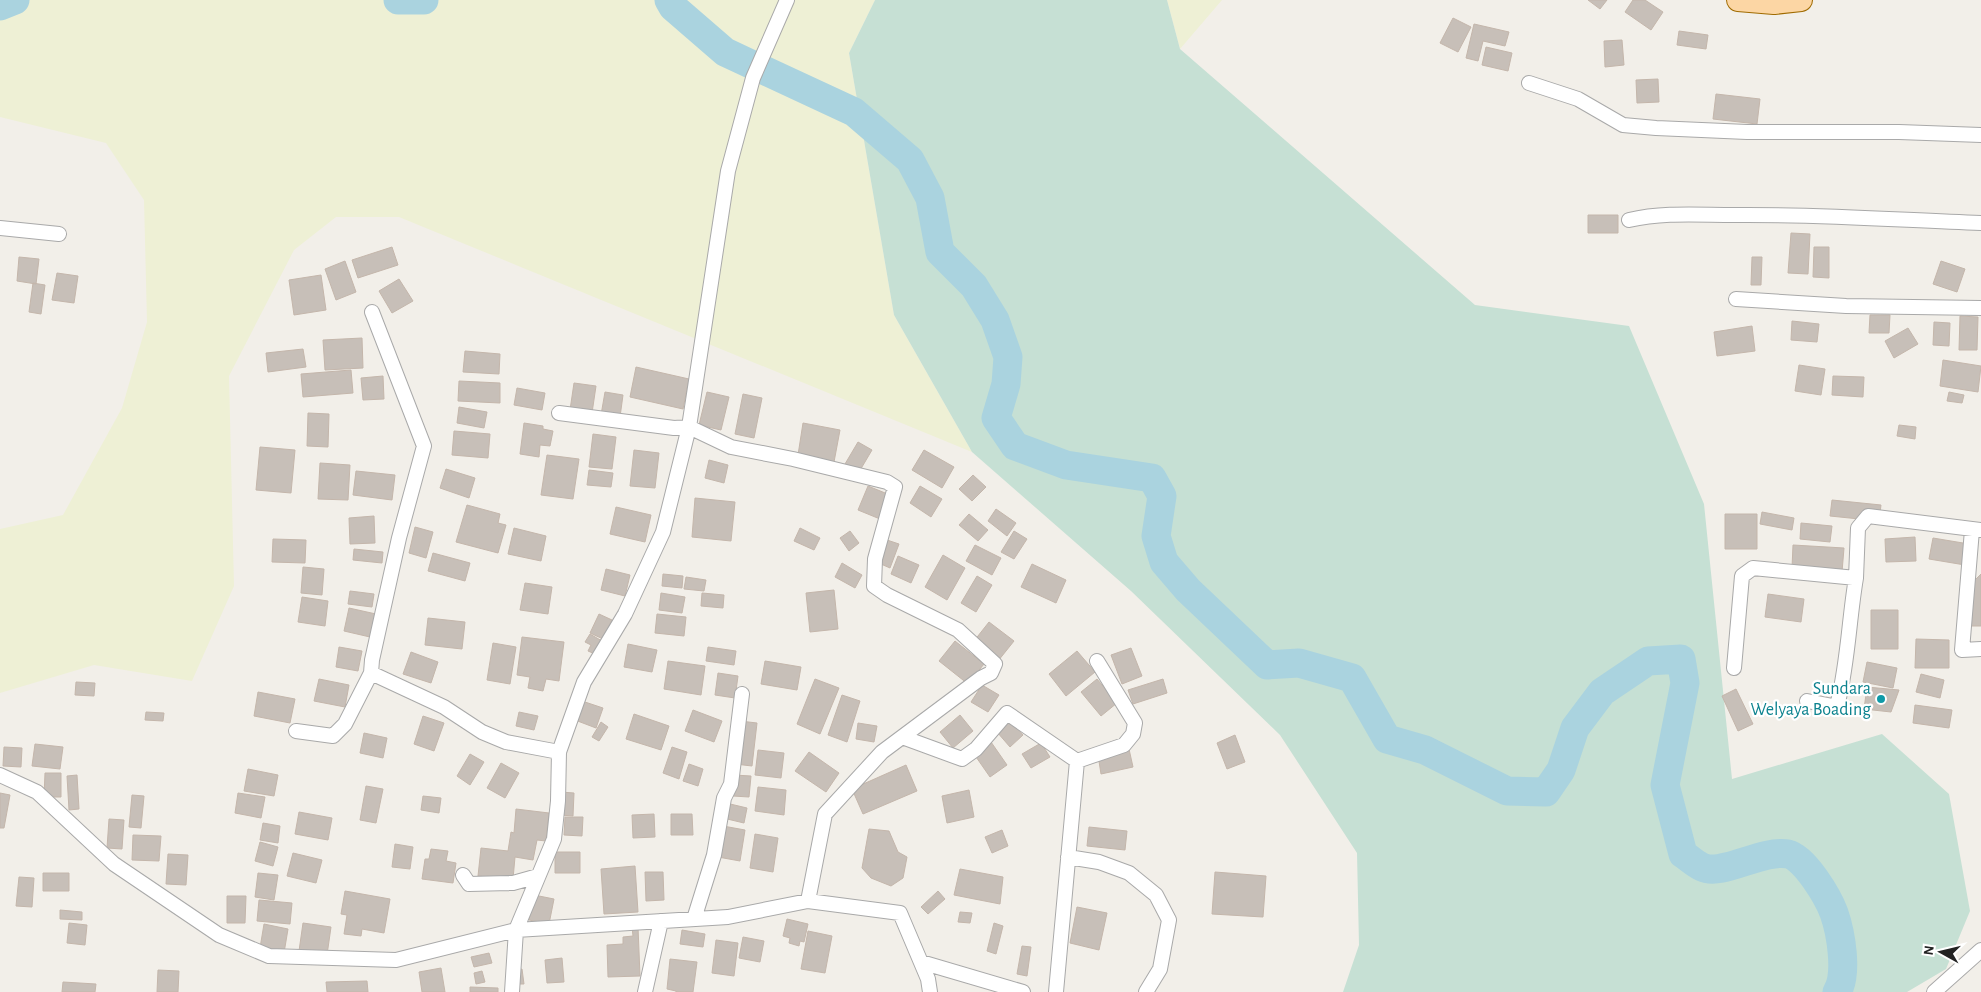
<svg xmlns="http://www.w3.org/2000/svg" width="1981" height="992" font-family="'Alegreya Sans',sans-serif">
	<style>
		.farmland { fill: #eef0d5 }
		.wetland { fill: #c6e0d4 }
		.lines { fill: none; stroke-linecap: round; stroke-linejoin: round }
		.river { stroke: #aad3df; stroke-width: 29 }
		.building { fill: #c7bfb8; stroke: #c4b6ab }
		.street-casing { stroke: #a9a9a9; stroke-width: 16 }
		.primary-casing { stroke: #a06b00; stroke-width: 24 }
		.street { stroke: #fff; stroke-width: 14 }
		.primary { stroke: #fcd6a4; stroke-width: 22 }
		.culture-dot { fill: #0f9aa8; stroke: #fff; stroke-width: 2 }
		.labels { text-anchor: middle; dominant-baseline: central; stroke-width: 4.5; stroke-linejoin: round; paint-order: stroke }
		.culture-label { font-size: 18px; fill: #0d838f; stroke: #fff; text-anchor: end }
	</style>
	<rect width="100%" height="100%" fill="#f2efe9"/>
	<path class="farmland" d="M0,0H875L849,53L894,315L972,452L399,217H336L294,250L229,376L234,586L192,681L94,665L0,693V529L63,515L122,408L147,322L144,200L106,143L0,117Z
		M1167,0H1222L1180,49Z"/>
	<path class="wetland" d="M875,0H1167L1180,49L1475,305L1629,326L1704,504L1732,779L1882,734L1949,794L1970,911L1946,969L1907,992H1343L1359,945L1357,853L1280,735L1131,591L972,452L894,315L849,53Z"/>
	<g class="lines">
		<path class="river" d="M398,0H424
			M669,0L673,7L725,52L854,112L910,160L930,198L940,252L974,286L995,320L1008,357L1006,384L996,418L1015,446L1066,465L1152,478L1162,496L1156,536L1164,562L1188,590L1267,665L1299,663L1352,678L1387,739L1425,750L1507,791L1546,792L1561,770L1575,728L1602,692L1648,661L1681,659L1685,683L1665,785L1683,854C1689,858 1695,864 1702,867C1722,877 1762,849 1788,854C1805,858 1828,897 1834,913C1841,933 1848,974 1837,992
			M0,6L15,0"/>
	</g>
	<path class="building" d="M1588,0H1607L1600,9Z
		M1633,0H1645L1663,12L1651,30L1625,12Z
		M1453,18L1471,27L1458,52L1440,43Z
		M1474,24L1509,32L1505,46L1483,41L1478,61L1466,58Z
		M1679,31L1708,35L1706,49L1677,45Z
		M1622,40L1624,65L1605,67L1604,41Z
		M1486,47L1512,53L1508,71L1482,65Z
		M1658,79L1659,102L1637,103L1636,80Z
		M1716,94L1760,99L1757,124L1713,119Z
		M1588,215H1618V233H1588Z
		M1791,233L1810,234L1808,274L1788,273Z
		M392,247L398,265L358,278L352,260Z
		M1814,247H1829V278L1813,277Z
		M19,257L39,259L36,284L17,281Z
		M1752,257H1762L1761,285H1751Z
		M345,261L356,292L336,300L325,269Z
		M1941,261L1965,269L1957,292L1933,284Z
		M57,273L78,276L74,303L52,300Z
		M321,275L326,310L294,315L289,280Z
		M399,279L413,301L392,313L379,291Z
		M33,283L45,285L41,314L29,312Z
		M1870,315H1890L1889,333H1869Z
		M1960,316L1978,317L1977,350H1959Z
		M1792,321L1819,324L1817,342L1791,340Z
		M1934,322L1950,323L1949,346L1933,345Z
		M1752,326L1755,351L1717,356L1714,332Z
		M1908,328L1918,344L1894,358L1885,341Z
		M362,338L363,368L325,370L323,340Z
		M303,349L306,367L268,372L266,353Z
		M465,351L500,354L499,374L463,372Z
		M1943,360L1981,366L1978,392L1940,386Z
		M1799,365L1825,369L1821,395L1795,391Z
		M636,367L689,379L683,409L630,397Z
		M351,370L353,393L303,397L301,374Z
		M383,376L384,399L363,400L361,378Z
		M1833,376L1864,377L1863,397L1832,395Z
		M459,381L500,383V403L458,401Z
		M574,383L596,386L592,413L570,410Z
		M517,388L545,393L542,410L514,405Z
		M605,392L623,395L620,417L601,415Z
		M707,392L729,397L721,430L699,425Z
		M1949,392L1964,395L1962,403L1947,401Z
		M743,394L762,398L754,438L735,434Z
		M459,407L487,412L484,428L457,423Z
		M308,413L329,414L328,447L307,446Z
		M524,423L543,426V429L553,431L550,446L540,445L539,457L520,454Z
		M803,423L840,430L834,462L798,455Z
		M1899,425L1916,427L1915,439L1897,436Z
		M454,431L490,434L488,458L452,455Z
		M593,434L616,437L612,469L589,467Z
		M858,442L872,450L859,472L845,464Z
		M260,447L295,450L291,493L256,490Z
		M634,450L659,453L655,488L630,486Z
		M924,450L954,467L942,488L912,470Z
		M547,455L579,459L573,499L541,495Z
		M709,460L728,465L724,483L705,478Z
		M320,463L350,465L348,500L318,499Z
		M446,469L475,478L469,498L440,488Z
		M589,470L613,473L611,487L587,485Z
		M356,471L395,475L392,500L353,495Z
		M973,475L986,487L972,501L959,489Z
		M868,486L890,495L880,519L858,510Z
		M920,486L942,499L931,517L910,503Z
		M695,498L735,502L731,541L692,537Z
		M1832,500L1881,505L1879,521L1830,516Z
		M467,505L500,514L498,523L506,525L498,553L456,542Z
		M616,507L651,515L645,542L610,534Z
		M996,509L1016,523L1007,536L988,521Z
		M1762,512L1794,518L1792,530L1760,524Z
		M969,514L988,530L978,541L959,525Z
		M1725,514H1757V549H1725Z
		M374,516L375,543L350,544L349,518Z
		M1801,523L1832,526L1830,542L1800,539Z
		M415,527L433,532L426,558L409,553Z
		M514,528L546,536L541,561L508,554Z
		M800,528L820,538L814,550L794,541Z
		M850,531L859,543L849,551L840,538Z
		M1014,531L1027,539L1014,559L1001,552Z
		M1915,537L1916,561L1886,562L1885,539Z
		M1933,538L1969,544L1965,565L1929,559Z
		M273,539L306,540L305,563L272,562Z
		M884,539L899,544L890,568L881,564Z
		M975,545L1001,558L992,575L966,561Z
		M1793,545L1844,548L1842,572L1792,568Z
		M354,549L383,552L382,563L353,560Z
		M433,553L470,563L465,581L428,571Z
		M943,555L965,568L947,600L925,587Z
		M898,556L919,565L911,583L891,574Z
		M842,563L862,575L855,588L835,577Z
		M1032,564L1066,580L1056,603L1021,587Z
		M303,567L324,569L322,595L301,593Z
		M606,569L630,575L625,596L601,590Z
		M663,574L683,576L682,588L662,586Z
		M1981,574V626H1970L1972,583Z
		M977,576L992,585L976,612L961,603Z
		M686,577L706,580L704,591L684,589Z
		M525,583L552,587L548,614L520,610Z
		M834,590L838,629L810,632L806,593Z
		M350,591L374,594L372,607L348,604Z
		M661,593L685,597L682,613L659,610Z
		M702,593L724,595L723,608L701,606Z
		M1768,594L1804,599L1801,622L1765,617Z
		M302,597L328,601L325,626L298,622Z
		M349,608L376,614L370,637L344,631Z
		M1871,610H1898V649H1871Z
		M599,614L612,620L603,639L590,633Z
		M657,614L686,617L684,636L655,633Z
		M428,618L465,622L462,649L425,645Z
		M989,622L1014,641L998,661L974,641Z
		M590,634L602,641L595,654L588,651L591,645L585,642Z
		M522,637L564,642L559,681L546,679L543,691L528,688L530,677L517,675Z
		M1916,639L1949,640V668H1915Z
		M955,641L984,664L968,684L939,661Z
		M493,643L516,647L510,684L487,680Z
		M628,644L657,650L652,672L624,667Z
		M339,647L362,651L358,671L336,667Z
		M708,647L736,651L734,665L706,661Z
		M1131,648L1142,676L1122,684L1111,655Z
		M1077,651L1095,672L1066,696L1049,674Z
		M411,652L438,662L431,683L403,674Z
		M668,661L705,666L701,695L664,689Z
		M765,661L801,667L797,690L761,684Z
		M1867,662L1897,668L1893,688L1863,682Z
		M718,673L738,676L735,698L715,695Z
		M1921,674L1944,680L1940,698L1916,692Z
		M319,679L349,685L345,707L314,701Z
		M815,679L839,688L820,734L797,724Z
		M1097,679L1117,703L1101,716L1081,692Z
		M1163,679L1167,693L1133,704L1128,690Z
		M76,682L95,683L94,696L75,695Z
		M982,685L999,695L988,712L971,702Z
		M1867,687L1899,690L1891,712L1864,709Z
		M1736,689L1753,724L1738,731L1722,696Z
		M258,692L295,699L290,723L254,716Z
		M842,695L860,701L847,742L828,735Z
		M582,701L603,708L596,728L575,720Z
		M1915,705L1952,710L1949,728L1913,723Z
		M693,710L722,721L714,742L685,731Z
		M146,712L164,713L163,721L145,720Z
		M519,712L538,716L534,730L516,726Z
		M634,714L669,726L661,750L626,739Z
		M960,715L973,731L953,748L940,732Z
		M423,716L444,723L434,751L414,744Z
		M1010,720L1023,735L1010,747L997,732Z
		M740,721L757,723L752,766L735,764Z
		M601,722L608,727L599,741L592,737Z
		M858,723L877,726L874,742L856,739Z
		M364,733L387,738L383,758L360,753Z
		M1235,735L1245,762L1227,769L1217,743Z
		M991,742L1007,765L990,777L974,754Z
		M1041,743L1050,757L1031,768L1022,754Z
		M35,744L63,747L60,769L32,766Z
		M4,747L22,748L21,767L3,766Z
		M672,747L687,752L679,779L663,773Z
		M1129,749L1133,767L1101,774L1098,755Z
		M758,750L784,753L781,778L755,775Z
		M809,752L839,773L826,792L795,771Z
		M470,754L484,762L470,785L457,776Z
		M501,763L519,773L505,798L487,788Z
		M689,764L703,769L698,786L683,781Z
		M906,765L917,791L863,814L852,789Z
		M248,769L278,775L274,796L244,791Z
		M45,773H61V797H44Z
		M77,775L79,809L69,810L67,776Z
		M734,775L751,776L749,797L733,796Z
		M366,786L383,789L376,823L360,820Z
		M758,787L786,790L784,815L755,811Z
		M969,790L974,817L947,823L942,796Z
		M561,792L574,793L573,816L560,815Z
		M0,793L10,795L4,828H0Z
		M238,793L265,797L261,818L235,813Z
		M132,795L144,796L141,828L129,827Z
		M423,796L441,798L439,813L421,810Z
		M726,803L747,808L744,823L723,818Z
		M516,809L549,813L546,841L537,840L533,860L515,857L513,879L478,876L481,848L508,851L511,832L514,833Z
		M299,812L332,818L328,840L295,834Z
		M654,814L655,837L633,838L632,815Z
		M671,814H692L693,835H671Z
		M565,817H583L582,836L564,835Z
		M109,819L124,820L122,849L107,848Z
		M263,823L280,826L278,843L260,840Z
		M723,826L745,830L740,861L718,857Z
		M1089,827L1127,831L1125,850L1087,846Z
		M869,829L889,831L898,852L907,857L903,878L891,886L871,878L862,868Z
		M1002,830L1008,846L992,853L985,837Z
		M755,834L778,838L773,872L750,868Z
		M133,835L161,836L159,861L132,860Z
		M260,842L278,847L273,866L255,861Z
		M395,844L413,847L410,869L392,867Z
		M431,849L448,851L446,861L456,863L453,883L422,879L425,859H429Z
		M555,852H580V873H555Z
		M293,853L322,860L316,883L287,876Z
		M168,854L188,855L186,885L166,884Z
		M635,866L638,912L604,914L601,869Z
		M960,869L1003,877L1000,904L954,895Z
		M645,872H663L664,900L646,901Z
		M1215,872L1266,876L1263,917L1212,914Z
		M43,873H69V891H43Z
		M258,873L278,875L274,900L255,897Z
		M19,877L34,878L32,907L16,906Z
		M345,891L390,899L384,933L362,929L361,936L344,934L347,915L341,914Z
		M938,891L945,899L928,914L921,907Z
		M534,895L554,899L549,924L529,920Z
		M227,896H246L245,923H227Z
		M259,900L292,903L290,924L257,921Z
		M1077,907L1107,913L1099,950L1070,943Z
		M60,910L82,912V920L60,919Z
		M960,912L972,913L970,923L958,922Z
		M787,919L808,924L804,942L800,941L799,946L789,943L790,938L783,936Z
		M69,923L87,925L85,945L67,943Z
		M303,923L331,927L327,955L299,951Z
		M994,923L1003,926L996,954L987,951Z
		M264,924L288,929L284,953L260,948Z
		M632,927H638L640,976L608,977L607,945L623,944V937L633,936Z
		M682,930L705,934L703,947L680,944Z
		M808,931L832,936L825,973L801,969Z
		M743,937L764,941L760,962L739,958Z
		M716,940L738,943L734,976L712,973Z
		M1022,946L1031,947L1027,976L1017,974Z
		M489,953L492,963L474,967L471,957Z
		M562,958L564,982L547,983L545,960Z
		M670,959L697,962L693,992H676V991L667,989Z
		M441,968L445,992H422L419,972Z
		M522,969L524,984H519L517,970Z
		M158,970L179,971L178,992H157Z
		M482,971L485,982L476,984L474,973Z
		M367,981L368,992H327L326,982Z
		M63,982L96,984L95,992H62Z
		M470,987L498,988V992H470Z"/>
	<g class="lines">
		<g class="street-casing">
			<path id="street" d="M1529,83L1578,99L1623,125L1656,128L1747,132H1899L1981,135
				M1629,220C1664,212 1698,215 1734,215C1817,214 1899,220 1981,223
				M0,228L59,234
				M1736,299L1846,306L1981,308
				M372,312L424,446L399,538L372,660L371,673L444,707L482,732L506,742L559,752
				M559,413L674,428L689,427L731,447L793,459L887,482L895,487L875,559L874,586L887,595L958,630L995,664L991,673L981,678L882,752L825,814L808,901
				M1972,530L1962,650L1981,649
				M1734,668L1742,576L1753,568L1856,578L1858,528L1868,516L1981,530
				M1807,701L1833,706L1838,702C1848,662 1849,619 1856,578
				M296,731L333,736L345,724L371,673
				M902,737L962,759L976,749L1007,713L1077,761
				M1077,761L1124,745L1133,734L1135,723L1097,661
				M0,775L37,792L114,864L219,935L269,956L396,960L516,930L554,839L558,801L559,752L584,682L625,614L663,532L689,427L728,171L753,78L787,0
				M1068,857L1099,862L1129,873L1156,895L1169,920L1160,969L1146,992
				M463,875L469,884L513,883L538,876
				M694,919L714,855L724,798L731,784L742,694
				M921,962L1023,992
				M512,992L516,930L728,917L808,901L900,913L928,979L930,992
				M645,992L661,921
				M1056,992L1077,761
				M1934,992L1981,950"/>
		</g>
		<g class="primary-casing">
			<path id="primary" d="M1738,0L1774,3L1801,0"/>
		</g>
		<use href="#street" class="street"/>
		<use href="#primary" class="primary"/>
	</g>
	<circle class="culture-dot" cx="1881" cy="699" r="5"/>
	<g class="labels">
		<g class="culture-label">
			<text x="1871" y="689">Sundara<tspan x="1871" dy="21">Welyaya Boading</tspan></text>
		</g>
	</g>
	<g transform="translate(1941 952) rotate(278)" stroke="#ffffff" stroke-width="4" paint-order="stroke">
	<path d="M0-4L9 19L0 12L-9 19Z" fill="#222222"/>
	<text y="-8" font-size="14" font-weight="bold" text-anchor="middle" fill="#222222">N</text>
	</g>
</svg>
